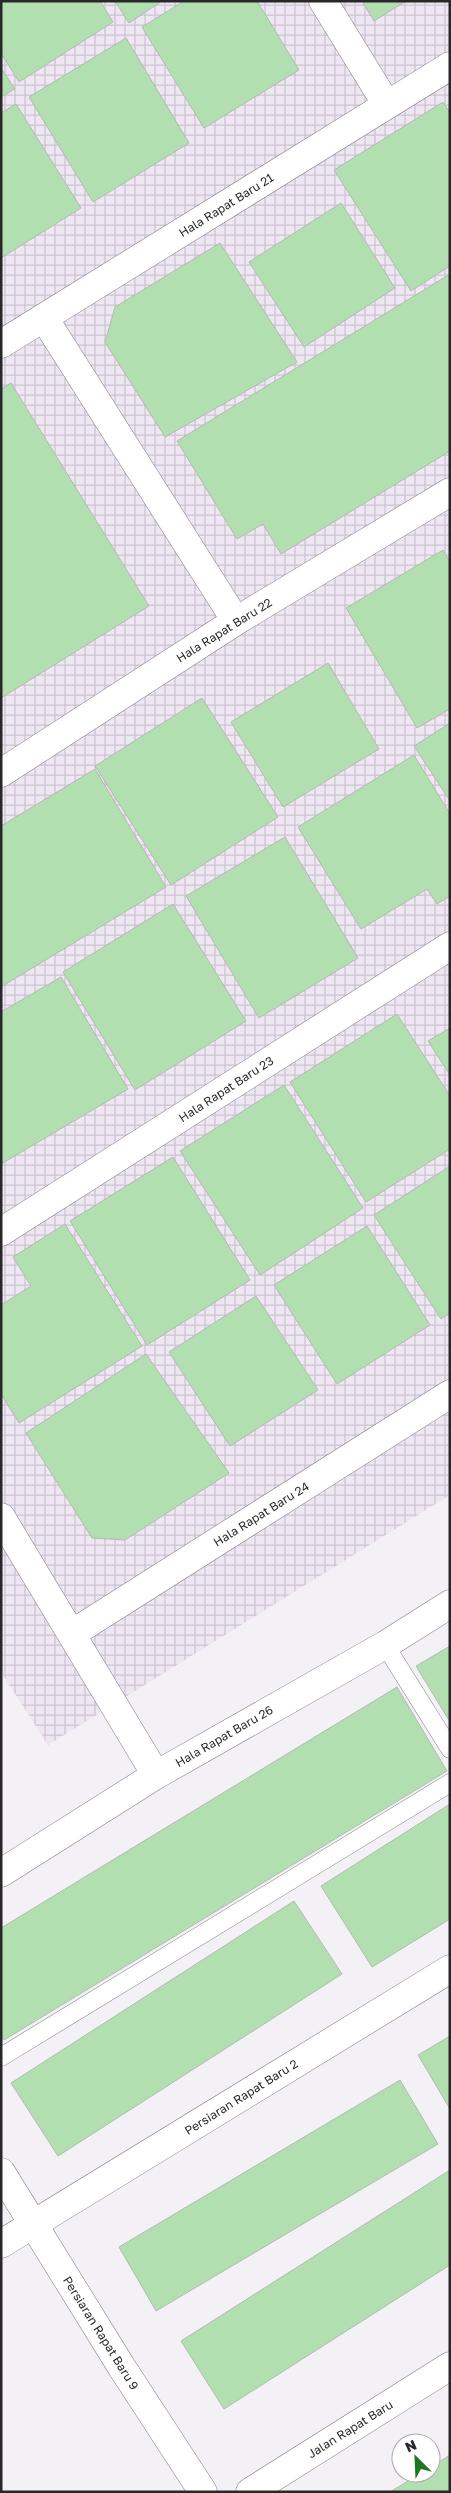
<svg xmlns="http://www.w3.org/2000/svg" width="451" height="2493" font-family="'Golos Text',sans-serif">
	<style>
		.industrial { fill: url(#industrial-grid) }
		.building { fill: #b2dfb0; stroke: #b4b9b4 }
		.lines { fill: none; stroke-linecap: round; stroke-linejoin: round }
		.lane-casing { stroke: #817e83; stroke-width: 19 }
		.street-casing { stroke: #817e83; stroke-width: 29 }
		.secondary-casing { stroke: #817e83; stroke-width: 29 }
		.lane { stroke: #fff; stroke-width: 18 }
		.street { stroke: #fff; stroke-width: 28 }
		.secondary { stroke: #fff; stroke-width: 28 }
		.labels { text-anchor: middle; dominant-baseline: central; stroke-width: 4; stroke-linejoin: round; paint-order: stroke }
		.street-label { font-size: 12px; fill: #282729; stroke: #fff }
	</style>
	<defs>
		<pattern id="industrial-grid" width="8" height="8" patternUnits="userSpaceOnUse" patternTransform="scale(1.25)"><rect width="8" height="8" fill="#eee6f3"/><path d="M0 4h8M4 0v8" fill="none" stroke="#ccc5d0"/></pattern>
	</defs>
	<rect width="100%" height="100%" fill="#f4f1f6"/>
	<path class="industrial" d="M1,1H450V1495L48,1745L1,1672Z"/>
	<path class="building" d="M1,1H100L113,22L19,82L1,53Z
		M115,1H162L129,23Z
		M184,1H257L299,70L204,128L142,27Z
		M362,1H406L374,21Z
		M126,38L189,143L93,202L29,97Z
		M1,68L15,89L1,97Z
		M443,102L450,113V266L411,291L334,170Z
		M16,104L81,208L1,258V113Z
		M341,203L395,288L304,347L249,262Z
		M220,243L297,362L165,437L105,342L115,307Z
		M450,274V451L281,554L263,524L237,539L177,441Z
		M11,383L149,606L1,698V389Z
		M443,550L450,562V709L417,728L346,608Z
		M328,663L379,749L283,807L231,722Z
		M202,698L278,817L171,885L95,766Z
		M450,723V801L414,746Z
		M414,755L450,814V896L437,904L427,889L361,929L298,827Z
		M95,769L166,887L1,987V826Z
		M285,837L358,958L259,1018L186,896Z
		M173,904L246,1021L135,1090L63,972Z
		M61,977L128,1089L1,1164V1012Z
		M397,1014L450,1096V1149L366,1202L290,1082Z
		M450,1028V1075L428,1041Z
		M284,1085L363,1208L260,1275L180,1151Z
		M173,1157L250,1280L147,1345L70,1221Z
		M450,1166V1313L441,1319L374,1215Z
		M65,1224L142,1346L19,1423L1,1394V1305L31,1286L13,1257Z
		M367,1226L430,1325L337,1384L274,1285Z
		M256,1296L318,1390L230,1446L169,1352Z
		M146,1354L229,1473L125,1540L92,1538L26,1433Z
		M450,1646V1722L416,1666Z
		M397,1687L447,1771L4,2040L1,2036V1928Z
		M450,1804V1919L372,1967L321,1886Z
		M294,1901L342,1974L58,2156L11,2083Z
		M450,2036V2109L418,2055Z
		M400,2080L438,2144L156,2311L119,2247Z
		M450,2170V2265L224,2409L181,2341Z
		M450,2455V2492H390L421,2473H431V2467Z"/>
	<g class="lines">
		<g class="lane-casing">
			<path id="lane" d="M385,1645L450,1749
				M1,2057L450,1783"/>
		</g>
		<g class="street-casing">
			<path id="street" d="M323,1L387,105
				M44,318L236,621
				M1,344L450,66
				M1,773L236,621L450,492
				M1,1232L450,946
				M1,1517L156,1775
				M73,1633L450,1394
				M1,1873L156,1775L385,1645L450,1604
				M1,2172L121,2366L203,2492
				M1,2244L450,1969"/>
		</g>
		<g class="secondary-casing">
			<path id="secondary" d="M250,2492L450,2366"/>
		</g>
		<use href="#lane" class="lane"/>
		<use href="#street" class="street"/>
		<use href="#secondary" class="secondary"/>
	</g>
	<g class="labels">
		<g class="street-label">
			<text transform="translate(226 205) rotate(-32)">Hala Rapat Baru 21</text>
			<text transform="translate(224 630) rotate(-32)">Hala Rapat Baru 22</text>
			<text transform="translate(226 1089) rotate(-33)">Hala Rapat Baru 23</text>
			<text transform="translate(261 1514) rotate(-32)">Hala Rapat Baru 24</text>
			<text transform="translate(224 1736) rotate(-30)">Hala Rapat Baru 26</text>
			<text transform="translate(241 2097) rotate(-32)">Persiaran Rapat Baru 2</text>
			<text transform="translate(101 2333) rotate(58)">Persiaran Rapat Baru 9</text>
			<text transform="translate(350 2429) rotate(-32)">Jalan Rapat Baru</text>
		</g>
	</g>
	<rect width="451" height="2493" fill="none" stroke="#282729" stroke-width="5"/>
	<g transform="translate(416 2458) rotate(336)"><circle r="24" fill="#ffffff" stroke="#a9a9a9"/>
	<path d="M0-4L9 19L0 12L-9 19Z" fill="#1e7623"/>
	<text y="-8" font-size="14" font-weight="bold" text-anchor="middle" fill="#282729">N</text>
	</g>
</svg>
